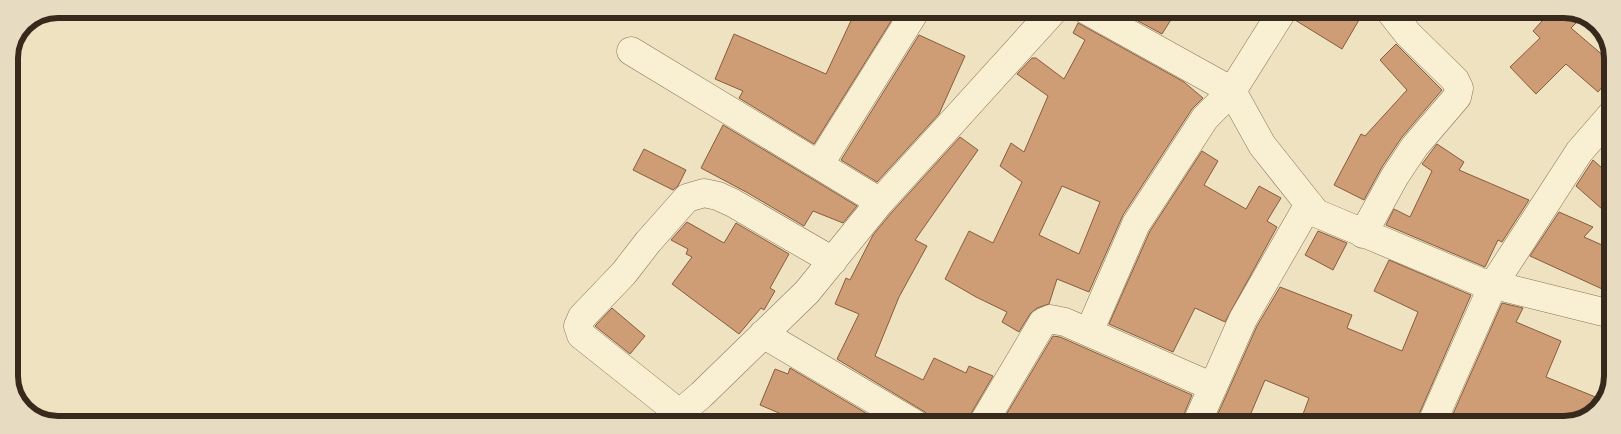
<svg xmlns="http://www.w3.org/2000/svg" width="1621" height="434" font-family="Georgia,serif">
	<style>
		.building { fill: #ce9c75; stroke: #875d3d; fill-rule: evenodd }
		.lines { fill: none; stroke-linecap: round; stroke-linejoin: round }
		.minor-casing { stroke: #887357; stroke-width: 29 }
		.minor { stroke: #f9efd3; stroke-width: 28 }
		.rim { fill: none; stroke: #372a1c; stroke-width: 6 }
	</style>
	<rect width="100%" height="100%" fill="#efe2c0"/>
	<path class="building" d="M856,10H898L814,144L739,98L743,91L715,79L734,34L826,74Z
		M1118,10H1177L1162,34Z
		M1299,10H1344L1359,20L1342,49L1295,20Z
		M1552,10H1562L1576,23L1571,28L1612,63V75L1598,92L1566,64L1536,94L1510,67L1540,38L1533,31Z
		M1078,23L1184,82L1203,98L1192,109L1123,215L1089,292L1057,279L1049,304L1037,308L1030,314L1019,332L1002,322L1007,312L976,297L945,279L969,231L993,243L1022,182L1000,166L1011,143L1024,152L1048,96L1017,74L1032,58H1036L1064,79L1085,40L1073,33ZM1062,186L1100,202L1079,254L1039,235Z
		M919,35L965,56L939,114L877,182L841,160Z
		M1396,44L1442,90L1402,137L1382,167L1364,200L1334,185L1361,134L1365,136L1407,90L1380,60Z
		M723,125L857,206L843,223L813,211L804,226L748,193L701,168Z
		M960,137L978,150L915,240L927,246L899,297L875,356L923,380L934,358L966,373L969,366L993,376L969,417L966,425H933L930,417L925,412L837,359L859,314L835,304L846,278L850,280L873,235L892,212Z
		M1437,144L1464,162L1459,170L1529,200L1502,242L1498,240L1485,267L1386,225L1394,209L1410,217L1432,171L1422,164Z
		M644,149L686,170L678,186L673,190L633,170Z
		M1202,151L1218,161L1204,185L1246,209L1259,186L1281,198L1267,221L1277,227L1225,322L1195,308L1173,352L1109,324L1150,231Z
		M1593,160L1612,177L1611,217L1576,186Z
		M1559,212L1593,227L1584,237L1611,249V293L1530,256Z
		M687,222L724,243L736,223L789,254L770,288L775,291L764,310L761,308L739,334L672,284L692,257L686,254L688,249L671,240Z
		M1318,231L1347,243L1333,270L1305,255Z
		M1389,260L1471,295L1417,419L1416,425H1299L1309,398L1265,380L1246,425H1213L1257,326L1280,287L1352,315L1347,328L1402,351L1418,312L1374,291Z
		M1502,303L1523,308L1516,322L1561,341L1546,377L1603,400L1593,415L1564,425H1482L1453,414Z
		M612,308L645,336L630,354L595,326Z
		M1053,336L1060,337L1192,395L1182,419L1181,425H1000Z
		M790,368L886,425L805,424L760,405L775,369L788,374Z"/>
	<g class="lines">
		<g class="minor-casing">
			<path id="minor" d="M1086,10L1232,91L1262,145L1316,213L1478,281L1611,314
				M631,51L880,202
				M819,165L916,10
				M1363,234L1395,176L1415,146L1457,97L1459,88L1455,80L1408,34L1389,10
				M1089,332L1136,224L1205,118L1232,91L1283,10
				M763,334L917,425
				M679,413L581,335L578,326L582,317L624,273L648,242L687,198L704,193L718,196L733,203L833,261
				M667,424L701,395L807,292L880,202L1054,10
				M982,425L1043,322L1050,319L1065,322L1213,387
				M1196,425L1243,319L1309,204
				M1431,425L1493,285L1579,152L1612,114"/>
		</g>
		<use href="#minor" class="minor"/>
	</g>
	<path d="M0 0H1621V434H0ZM58 18H1564A40 40 0 0 1 1604 58V376A40 40 0 0 1 1564 416H58A40 40 0 0 1 18 376V58A40 40 0 0 1 58 18Z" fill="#e7dcc1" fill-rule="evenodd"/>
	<path class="rim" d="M58 18H1564A40 40 0 0 1 1604 58V376A40 40 0 0 1 1564 416H58A40 40 0 0 1 18 376V58A40 40 0 0 1 58 18Z"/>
</svg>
